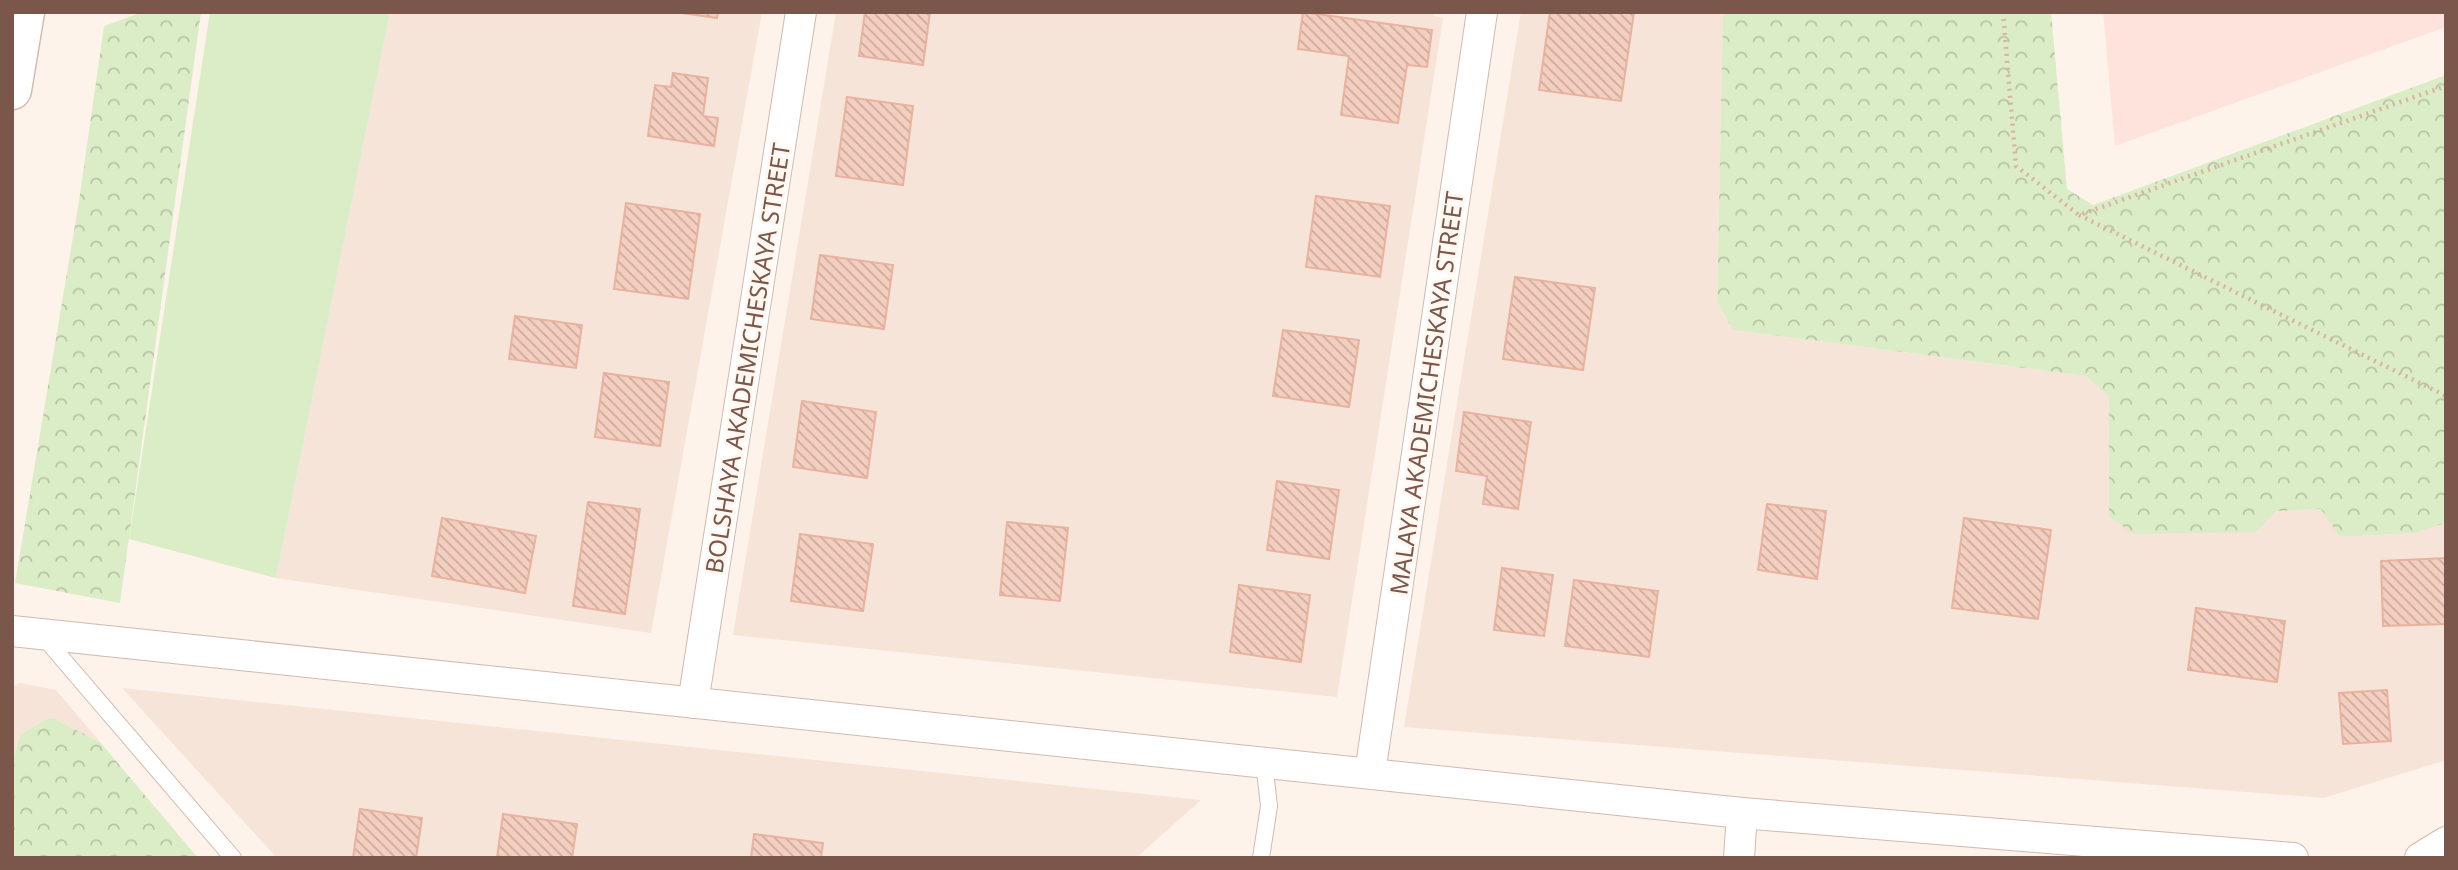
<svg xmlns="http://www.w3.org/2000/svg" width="2458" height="870" font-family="'Noto Sans',sans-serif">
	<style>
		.residential { fill: #f6e4d8 }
		.commercial { fill: #fee3dd }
		.green { fill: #dbedc7 }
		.forest { fill: url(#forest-crowns) }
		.building { fill: url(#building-back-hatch); stroke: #e8b29f; stroke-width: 2 }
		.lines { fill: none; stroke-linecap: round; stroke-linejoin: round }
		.service-casing { stroke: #d1b9ae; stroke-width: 18 }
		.minor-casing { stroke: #d1b9ae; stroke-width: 32 }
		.secondary-casing { stroke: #d7bbad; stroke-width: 41 }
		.path { stroke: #dab1a2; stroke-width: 4.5; stroke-dasharray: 2 5; stroke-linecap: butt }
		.service { stroke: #fff; stroke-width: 16 }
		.minor { stroke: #fff; stroke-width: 30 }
		.secondary { stroke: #fff; stroke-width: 38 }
		.labels { text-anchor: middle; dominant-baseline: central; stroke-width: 6; stroke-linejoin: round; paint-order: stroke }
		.street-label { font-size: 24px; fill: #7a564b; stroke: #fff8f1 }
	</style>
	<defs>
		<pattern id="forest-crowns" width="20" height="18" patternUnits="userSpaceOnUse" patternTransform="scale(1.75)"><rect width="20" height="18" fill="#dbedc7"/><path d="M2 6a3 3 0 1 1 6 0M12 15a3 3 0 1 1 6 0" fill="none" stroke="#b7c3a4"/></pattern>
		<pattern id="building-back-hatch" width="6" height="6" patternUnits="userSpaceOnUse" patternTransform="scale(1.75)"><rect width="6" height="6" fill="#f4cfc0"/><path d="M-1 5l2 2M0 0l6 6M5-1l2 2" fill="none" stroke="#cbab9e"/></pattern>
	</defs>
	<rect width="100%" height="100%" fill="#fdf3ea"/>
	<path class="residential" d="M390,12H762L651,633L276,578Z
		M836,12H1434V16L1443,18L1337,697L733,635Z
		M1521,12H1723L1717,302L1733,330L2086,376L2109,395V516L2322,509L2340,537L2415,533L2446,523V760L2324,798L1404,727Z
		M20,683L56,690L100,742L51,717L20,734L12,764V686Z
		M122,688L1201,800L1136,858H277Z"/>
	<path class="commercial" d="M2103,12H2446V27L2115,146Z"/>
	<path class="green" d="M210,12H390L276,578L129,539Z"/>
	<path class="forest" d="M143,12H201L120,603L15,583L79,201L104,26Z
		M1723,12H2051L2067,189L2093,205L2446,75V523L2415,533L2340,537L2321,509L2276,511L2256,532L2134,534L2109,517V396L2086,376L1733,330L1717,302Z
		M51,717L100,742L198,858H12V764L20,734Z"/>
	<path class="building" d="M675,12H718L717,18Z
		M865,12H930L923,65L859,56Z
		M1303,12L1432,30L1427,67L1407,65L1398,123L1341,115L1349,56L1298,49Z
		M1550,12H1634L1621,101L1539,90Z
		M673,73L708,78L703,116L718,118L714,146L648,136L655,85L671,87Z
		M847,97L913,106L903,185L836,176Z
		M1316,196L1390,206L1380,277L1306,267Z
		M626,203L700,214L688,299L614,289Z
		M820,255L893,265L884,329L811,319Z
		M1515,277L1595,288L1583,370L1503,359Z
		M515,316L582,325L576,368L509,359Z
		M1283,330L1359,340L1349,407L1273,396Z
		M604,373L669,382L660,446L595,437Z
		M802,401L876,412L867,478L793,467Z
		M1464,412L1531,422L1518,509L1483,504L1487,476L1456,471Z
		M1277,481L1339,490L1329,559L1267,550Z
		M588,502L640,509L625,614L573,606Z
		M1767,504L1826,511L1817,579L1758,570Z
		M442,518L536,536L525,593L432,576Z
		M1964,518L2051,530L2038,619L1952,608Z
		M1007,522L1068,528L1060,601L1000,595Z
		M800,534L873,544L863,611L791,601Z
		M2446,558V624L2383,626L2381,561Z
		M1502,568L1553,575L1544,636L1494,630Z
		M1574,580L1658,591L1649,657L1565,646Z
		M1239,585L1310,595L1301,662L1230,652Z
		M2196,608L2285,621L2277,682L2188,670Z
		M2387,690L2391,741L2343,744L2339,693Z
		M360,809L422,818L416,858H353Z
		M503,814L577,824L572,858H497Z
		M754,834L823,843L821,858H751Z"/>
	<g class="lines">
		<g class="service-casing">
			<path id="service" d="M42,635L233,858
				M1261,858L1269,806L1264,762"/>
		</g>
		<g class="minor-casing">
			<path id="minor" d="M12,631L1742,813L2293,858
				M693,703L801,12
				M1370,773L1482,12
				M1739,858L1742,813
				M2420,858L2446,842"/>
		</g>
		<g class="secondary-casing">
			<path id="secondary" d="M12,90L25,12"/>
		</g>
		<path class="path" d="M2003,12L2016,166L2079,215L2446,86
			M2079,215L2446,396"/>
		<use href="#service" class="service"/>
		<use href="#minor" class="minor"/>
		<use href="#secondary" class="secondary"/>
	</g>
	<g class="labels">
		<g class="street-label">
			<text transform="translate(747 358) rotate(-81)">BOLSHAYA AKADEMICHESKAYA STREET</text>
			<text transform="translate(1426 393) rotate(-82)">MALAYA AKADEMICHESKAYA STREET</text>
		</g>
	</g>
	<rect width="2458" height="870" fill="none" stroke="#7a564b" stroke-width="28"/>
</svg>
